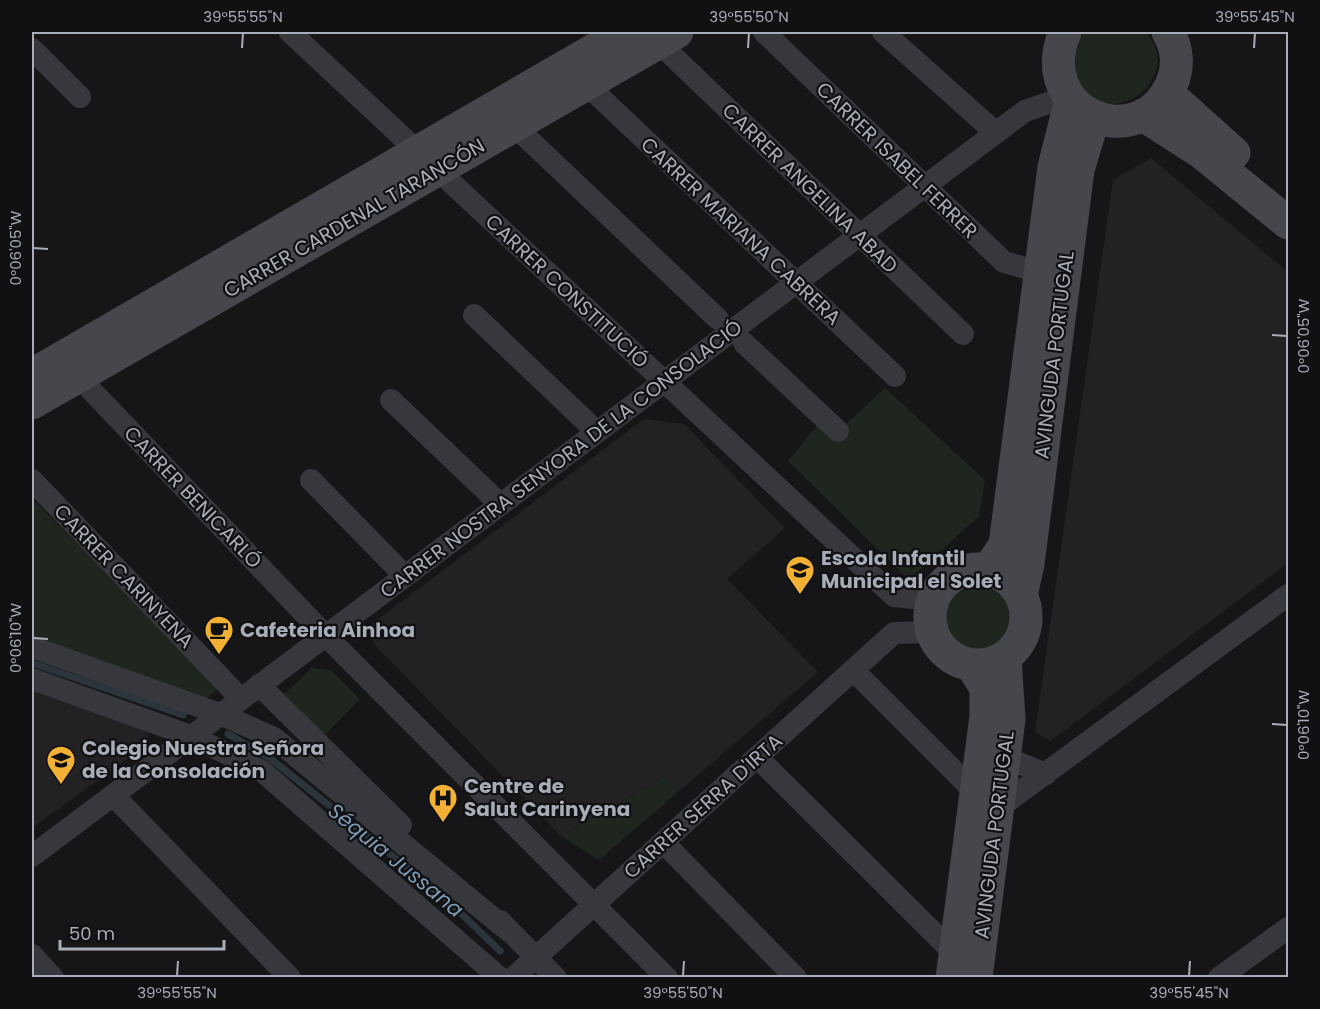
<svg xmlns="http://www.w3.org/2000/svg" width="1320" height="1009" font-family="Poppins,sans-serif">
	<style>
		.built { fill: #222225 }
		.green { fill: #1e261f }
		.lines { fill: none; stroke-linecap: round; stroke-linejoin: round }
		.stream { stroke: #2c353c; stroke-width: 7 }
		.street { stroke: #37383d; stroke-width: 22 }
		.secondary { stroke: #45474d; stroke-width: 33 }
		.ticks { fill: none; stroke: #a8adb8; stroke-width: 2 }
		.labels { text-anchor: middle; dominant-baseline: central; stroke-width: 4.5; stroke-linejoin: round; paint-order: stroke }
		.street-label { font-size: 20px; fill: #a8adb8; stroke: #111113 }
		.poi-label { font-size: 20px; font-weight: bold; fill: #a8adb8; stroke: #111113; text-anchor: start }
		.water-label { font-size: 21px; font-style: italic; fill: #7f9bb3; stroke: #111113 }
		.neatline { fill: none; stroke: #a8adb8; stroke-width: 2 }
		.ticks-label { font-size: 15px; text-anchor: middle; fill: #a8adb8 }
	</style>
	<rect width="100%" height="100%" fill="#161618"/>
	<path class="built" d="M1151,158L1288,272V563L1050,741L1035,732L1113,180Z
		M644,419L684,424L785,528L727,579L818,672L678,792L664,777L561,836L373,643V623Z
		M32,686L148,730L149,743L32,828Z"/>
	<path class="green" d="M1081,32H1147C1150,38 1156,46 1157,53C1162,77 1139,103 1114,104C1090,104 1067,77 1071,53C1073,46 1078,38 1081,32Z
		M885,388L985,480L979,516L909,580L788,461L819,423L838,431Z
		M32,498L219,688L206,699L32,646Z
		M946 618a32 32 0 1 1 64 0a32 32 0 1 1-64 0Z
		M312,668L331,670L360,699L322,738L281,697Z
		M664,777L678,792L599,860L561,836Z"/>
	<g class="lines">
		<path class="stream" d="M32,663L183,715
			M228,734L271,759L446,899L500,951"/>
		<path class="street" d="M290,32L894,596L933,600
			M764,32L1004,262L1040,272
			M883,32L996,133
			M658,42L963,334
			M32,49L80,97
			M587,85L895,376
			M525,136L718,319
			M474,315L597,432
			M744,343L838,431
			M70,368L325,635L667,978
			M391,400L500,504
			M32,480L241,699
			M311,480L405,576
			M32,647L220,714L274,738L510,932
			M853,670L976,793
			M32,679L191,736L262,771L500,978
			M259,685L401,825
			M757,757L955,954
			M1004,757L1046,774
			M113,795L290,978
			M997,809L1288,595
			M663,842L796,978
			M32,856L1025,111L1068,96
			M500,921L556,978
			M32,955L53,978
			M513,978L894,633L932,632
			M1219,978L1288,928"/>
		<path class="secondary" d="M1065,32C1031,114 1139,156 1171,85C1179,68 1178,48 1168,32
			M1167,93L1234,153
			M1143,115L1202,153L1288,223
			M32,375L625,32
			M32,403L677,32
			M930 617a48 48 0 1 1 96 0a48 48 0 1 1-96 0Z
			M988,570L1005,545L1054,167L1071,100
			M1021,595L1028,564L1078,170L1094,116
			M952,978L986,716V688L972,666
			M976,978L1009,719L1005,658"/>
	</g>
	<path class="ticks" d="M242,48L243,33M748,48L749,33M1254,48L1255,33M33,248L48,249M1272,335L1287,336M33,638L48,639M1272,724L1287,725M177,976L178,961M683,976L684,961M1189,976L1190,961"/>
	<defs>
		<g id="school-pin" transform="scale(1.5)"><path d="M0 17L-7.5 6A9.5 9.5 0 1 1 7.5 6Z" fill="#f2b134" stroke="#111113"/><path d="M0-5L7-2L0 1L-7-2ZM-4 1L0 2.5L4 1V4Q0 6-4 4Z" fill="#111"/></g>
		<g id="cafe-pin" transform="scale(1.5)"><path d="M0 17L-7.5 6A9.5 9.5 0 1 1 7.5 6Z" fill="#f2b134" stroke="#111113"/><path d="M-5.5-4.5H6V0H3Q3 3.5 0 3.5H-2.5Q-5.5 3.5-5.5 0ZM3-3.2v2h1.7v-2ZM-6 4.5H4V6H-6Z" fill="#111"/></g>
		<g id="hospital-pin" transform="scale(1.5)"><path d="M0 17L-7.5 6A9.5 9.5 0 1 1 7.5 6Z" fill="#f2b134" stroke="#111113"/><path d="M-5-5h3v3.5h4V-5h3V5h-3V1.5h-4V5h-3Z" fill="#111"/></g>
	</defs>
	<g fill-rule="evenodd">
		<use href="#school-pin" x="800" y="570"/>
		<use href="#cafe-pin" x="219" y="630"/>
		<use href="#school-pin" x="61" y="760"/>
		<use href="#hospital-pin" x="443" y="798"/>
	</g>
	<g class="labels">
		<g class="street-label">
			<text transform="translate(897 160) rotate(44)">CARRER ISABEL FERRER</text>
			<text transform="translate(810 188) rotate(44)">CARRER ANGELINA ABAD</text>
			<text transform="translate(354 218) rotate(-30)">CARRER CARDENAL TARANCÓN</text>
			<text transform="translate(741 231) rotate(43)">CARRER MARIANA CABRERA</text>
			<text transform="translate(567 291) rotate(43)">CARRER CONSTITUCIÓ</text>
			<text transform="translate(1054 355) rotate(-83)">AVINGUDA PORTUGAL</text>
			<text transform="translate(561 459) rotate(-37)">CARRER NOSTRA SENYORA DE LA CONSOLACIÓ</text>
			<text transform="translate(193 497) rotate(46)">CARRER BENICARLÓ</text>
			<text transform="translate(124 576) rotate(46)">CARRER CARINYENA</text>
			<text transform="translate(703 806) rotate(-42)">CARRER SERRA D'IRTA</text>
			<text transform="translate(994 835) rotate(-83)">AVINGUDA PORTUGAL</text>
		</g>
		<g class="poi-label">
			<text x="821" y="558">Escola Infantil<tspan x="821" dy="23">Municipal el Solet</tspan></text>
			<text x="240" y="630">Cafeteria Ainhoa</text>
			<text x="82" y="748">Colegio Nuestra Señora<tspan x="82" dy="23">de la Consolación</tspan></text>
			<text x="464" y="786">Centre de<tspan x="464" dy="23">Salut Carinyena</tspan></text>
		</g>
		<g class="water-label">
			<text transform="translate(396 860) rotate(39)">Séquia Jussana</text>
		</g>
	</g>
	<rect width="1320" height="1009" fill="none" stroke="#111113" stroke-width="66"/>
	<path d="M60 940v9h164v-9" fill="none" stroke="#a8adb8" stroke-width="3"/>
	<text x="69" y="940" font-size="18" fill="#a8adb8" stroke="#111113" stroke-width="4.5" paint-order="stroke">50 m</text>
	<rect x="33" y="33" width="1254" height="943" class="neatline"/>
	<g class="ticks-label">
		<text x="243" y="22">39°55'55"N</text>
		<text x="749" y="22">39°55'50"N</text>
		<text x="1255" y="22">39°55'45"N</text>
		<text transform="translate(16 248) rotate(-90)" y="5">0°06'05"W</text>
		<text transform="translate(1304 336) rotate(-90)" y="5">0°06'05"W</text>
		<text transform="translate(16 638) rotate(-90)" y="5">0°06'10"W</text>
		<text transform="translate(1304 725) rotate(-90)" y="5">0°06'10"W</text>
		<text x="177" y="998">39°55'55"N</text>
		<text x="683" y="998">39°55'50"N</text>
		<text x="1189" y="998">39°55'45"N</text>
	</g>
</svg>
